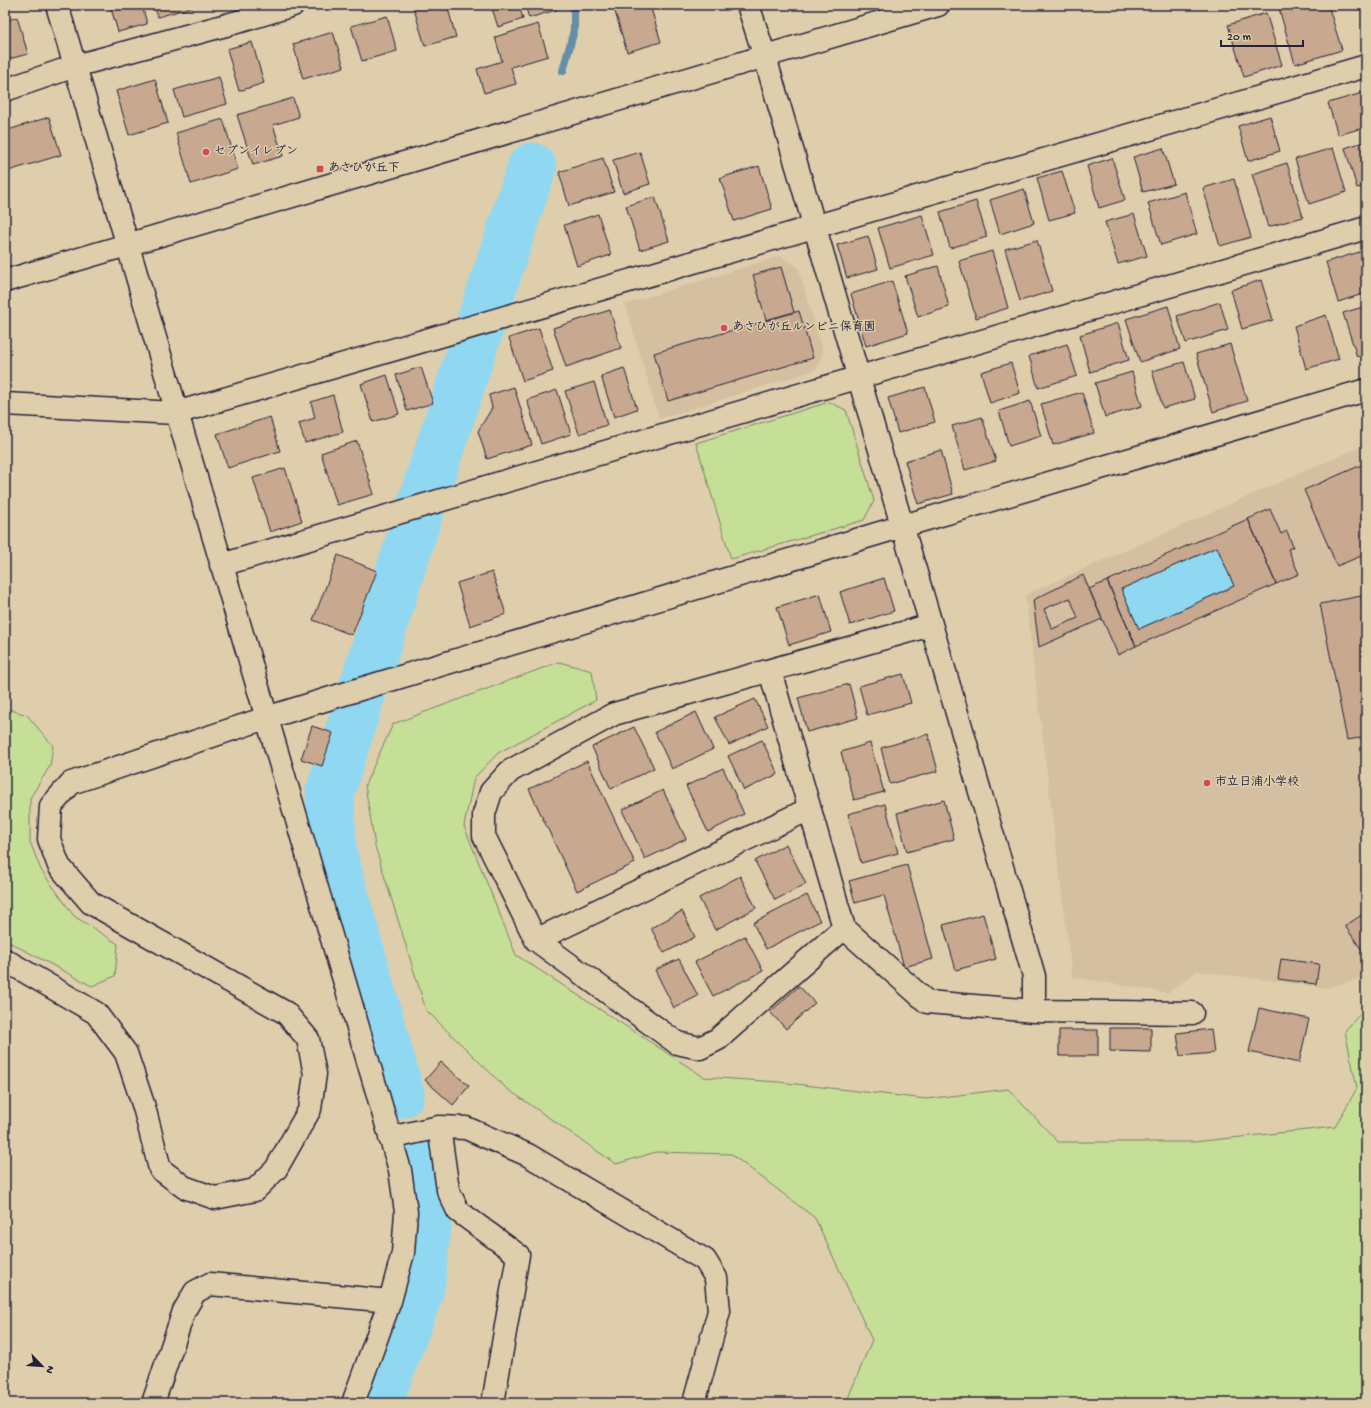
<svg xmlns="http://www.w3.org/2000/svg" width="1371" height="1408" font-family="'Gochi Hand','Klee One',sans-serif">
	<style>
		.built { fill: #d4c0a1 }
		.green { fill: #c6df96; stroke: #748068 }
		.water { fill: #90d8f1; stroke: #648fa8 }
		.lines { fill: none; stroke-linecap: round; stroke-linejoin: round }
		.stream { stroke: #648fa8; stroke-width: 8 }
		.river { stroke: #90d8f1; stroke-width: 49 }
		.building { fill: #c8a88e; stroke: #22223b; fill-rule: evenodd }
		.minor-casing { stroke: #22223b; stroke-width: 25 }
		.minor { stroke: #dfceac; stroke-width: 22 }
		.poi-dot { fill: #d1495b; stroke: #dfceac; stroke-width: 1.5 }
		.labels { text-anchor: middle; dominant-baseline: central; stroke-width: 3; stroke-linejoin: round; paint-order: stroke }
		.poi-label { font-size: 12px; font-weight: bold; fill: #22223b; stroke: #dfceac; text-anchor: start }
	</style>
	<rect width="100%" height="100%" fill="#dfceac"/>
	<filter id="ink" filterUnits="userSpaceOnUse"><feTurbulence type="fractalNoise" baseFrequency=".025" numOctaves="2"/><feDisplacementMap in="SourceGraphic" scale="8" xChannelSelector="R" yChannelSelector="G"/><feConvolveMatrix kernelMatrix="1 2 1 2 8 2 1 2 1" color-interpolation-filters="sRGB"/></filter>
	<g filter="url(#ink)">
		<path class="built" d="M780,256L798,267L823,352L816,370L659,419L625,304Z
			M1366,444V977L1326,988L1197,971L1168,993L1072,977L1025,595Z"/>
		<path class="green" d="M829,402L846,410L874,501L864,520L731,559L696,443Z
			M559,662L592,671L596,700L498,753L474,778L464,826L516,955L704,1077L778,1082L926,1099L1008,1089L1058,1142H1194L1335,1127L1357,1088L1345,1031L1366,1007V1403H846L872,1340L815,1218L731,1154L656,1152L616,1164L506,1088L426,1010L375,846L365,785L393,724Z
			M5,708L27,715L53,746L50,766L30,798V842L41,870L74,916L118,944L115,976L92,986L5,940Z"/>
		<path class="water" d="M1217,547L1234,586L1139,629L1121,589Z"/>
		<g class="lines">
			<path class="stream" d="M563,71L574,30V5"/>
			<path class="river" d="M400,1094L332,852L330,792L428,484L532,167
				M378,1403L420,1289L430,1198L417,1153"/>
		</g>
		<path class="building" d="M110,5H142L147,24L118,32Z
			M154,5H199L158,17Z
			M415,5H447L456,37L425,46L413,6Z
			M491,5H519L523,19L498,27Z
			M525,5H555L556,10L529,18Z
			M613,5H650L661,42L627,52Z
			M1278,5H1328L1342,50L1295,64Z
			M1266,13L1282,65L1244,77L1228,25Z
			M387,16L397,51L362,61L351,26Z
			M17,17L28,54L5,60V21Z
			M538,24L548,56L511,67L516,84L484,93L477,69L502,61L495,37Z
			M333,32L344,67L303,79L293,44Z
			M252,42L264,83L239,91L227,49Z
			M219,77L227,104L182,117L174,90Z
			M155,79L168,123L129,135L116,91Z
			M1366,92V127L1338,135L1328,103Z
			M293,98L299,117L273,125L283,156L253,165L237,115Z
			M1270,116L1280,151L1248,161L1238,126Z
			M49,117L61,155L5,172V131Z
			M223,119L238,169L191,184L176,133Z
			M1366,141V186L1357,188L1345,148Z
			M1163,148L1174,184L1143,192L1133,157Z
			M1333,148L1346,192L1309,204L1295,159Z
			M640,152L650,184L623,193L613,160Z
			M603,158L614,192L569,206L559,172Z
			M1112,158L1125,200L1099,208L1087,166Z
			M1287,163L1303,217L1268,227L1252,174Z
			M759,166L772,209L734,221L720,178Z
			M1062,171L1075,213L1049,220L1037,178Z
			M1234,179L1251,237L1220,246L1203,188Z
			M1024,189L1034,223L1000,234L990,200Z
			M1185,192L1197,234L1161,245L1148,203Z
			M655,197L669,241L640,250L626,206Z
			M976,201L987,237L950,248L940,212Z
			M598,214L611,255L577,266L564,225Z
			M1134,214L1147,256L1118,264L1105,222Z
			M922,215L934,255L890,268L878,228Z
			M868,236L878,269L847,278L837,245Z
			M1037,240L1052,291L1020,301L1005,249Z
			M992,251L1008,308L976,318L959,261Z
			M1363,251L1366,261V293L1338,302L1326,262Z
			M938,266L949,307L918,317L905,276Z
			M781,267L794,312L766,320L753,275Z
			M1261,280L1273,320L1242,329L1231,290Z
			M892,281L908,333L866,346L851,294Z
			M1220,302L1228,330L1186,343L1177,316Z
			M1168,306L1180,349L1140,362L1126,319Z
			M1366,306V354L1357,357L1343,313Z
			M610,310L621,348L566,367L553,328Z
			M799,311L813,358L668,401L654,353Z
			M1326,315L1339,359L1306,369L1294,326Z
			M1118,323L1129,360L1090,372L1080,335Z
			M539,328L553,371L523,381L509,338Z
			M1067,344L1077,376L1038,388L1029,356Z
			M1230,344L1247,401L1213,412L1196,354Z
			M1184,362L1195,399L1163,408L1152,371Z
			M1011,363L1020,393L990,403L981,372Z
			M421,367L433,403L407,411L396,375Z
			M624,368L637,409L614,417L601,376Z
			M1132,372L1142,406L1105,417L1095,383Z
			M387,375L399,414L373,422L361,384Z
			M594,382L607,425L579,434L565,391Z
			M514,387L532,445L487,459L478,431L492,408L489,395Z
			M925,387L935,422L898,433L888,398Z
			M557,390L571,434L541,444L527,400Z
			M1082,392L1094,433L1053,445L1041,404Z
			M333,395L343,432L305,443L299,423L315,418L311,402Z
			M1030,401L1041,436L1009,446L999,411Z
			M270,417L280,451L228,468L217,434Z
			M982,417L996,461L965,470L952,426Z
			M357,441L374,494L337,505L321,453Z
			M941,450L953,494L918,504L905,461Z
			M1366,463V554L1337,566L1304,490Z
			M285,468L302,521L270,532L253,478Z
			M1270,509L1281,534L1287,531L1293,547L1288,549L1299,574L1276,584L1248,519Z
			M1248,519L1276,584L1136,646L1107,581ZM1217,547L1234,586L1139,629L1121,589Z
			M338,555L377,571L352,635L313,620Z
			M492,572L506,614L470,626L457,583Z
			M1083,575L1102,619L1039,647L1033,600ZM1070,598L1078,618L1052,629L1044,609Z
			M884,578L894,611L850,625L840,592Z
			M1107,581L1136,646L1118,655L1089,589Z
			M820,594L831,632L789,645L777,607Z
			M1361,596L1366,623V737L1347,740L1320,604Z
			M903,674L911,703L867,715L859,686Z
			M849,684L858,718L807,732L798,698Z
			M755,699L768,726L729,745L715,717Z
			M696,712L713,749L672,769L655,732Z
			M312,726L333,733L322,766L301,759Z
			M634,727L654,768L611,789L592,747Z
			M928,734L938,771L890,784L881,748Z
			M762,740L778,774L744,790L728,756Z
			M870,743L884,792L854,800L841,752Z
			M587,761L635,863L577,891L529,789Z
			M723,768L744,814L708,832L686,786Z
			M663,790L686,839L645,859L622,810Z
			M944,800L954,839L907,852L897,813Z
			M885,804L898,853L861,863L848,814Z
			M786,844L806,884L775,900L755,861Z
			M907,865L933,959L904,967L884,895L855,903L849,881Z
			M740,876L756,908L715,930L699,898Z
			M807,895L820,921L766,949L753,923Z
			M682,911L695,937L664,953L651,928Z
			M1366,912V956L1345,926Z
			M983,914L996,959L956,970L943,925Z
			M745,936L763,971L713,996L695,962Z
			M679,959L698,996L674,1008L655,970Z
			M1281,959L1319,964L1316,984L1278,979Z
			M799,986L815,1003L786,1029L770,1012Z
			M1259,1008L1309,1019L1299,1063L1249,1052Z
			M1110,1028H1151V1052L1110,1051Z
			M1211,1029L1214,1053L1180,1056L1177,1033Z
			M1059,1030H1098V1056H1059Z
			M441,1062L469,1086L453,1105L425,1080Z"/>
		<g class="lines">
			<g class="minor-casing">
				<path id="minor" d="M57,5L400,1170L406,1212L403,1253L390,1301L353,1403
					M748,5L765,57L815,228L1034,976V1011
					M5,90L75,66L241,21L293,5
					M5,281L938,5
					M5,404L176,413L1366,66
					M221,565L1366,228
					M770,671L844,928L927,1002L1034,1011L1192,1013
					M844,928L718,1039L700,1048L677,1043L536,940L484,836V814L491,792L510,771L614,714L931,625
					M536,940L809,809
					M5,960L96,1013L126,1053L144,1107L160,1169L184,1187L215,1198L255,1190L276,1169L310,1109L315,1074L308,1039L286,1013L91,903L59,866L49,839L51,806L71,783L266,718L357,690L903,526L1366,390
					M439,1127L448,1190L458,1211L518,1255L493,1403
					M390,1138L439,1127L466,1128L528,1155L705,1260L716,1278L719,1311L694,1403
					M153,1403L184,1311L195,1292L210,1284L390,1301"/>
			</g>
			<use href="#minor" class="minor"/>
		</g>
	</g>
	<g class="poi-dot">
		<circle cx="206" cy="152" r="4"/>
		<rect x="316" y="165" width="8" height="8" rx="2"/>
		<circle cx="724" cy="328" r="4"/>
		<circle cx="1207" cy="783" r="4"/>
	</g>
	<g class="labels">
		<g class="poi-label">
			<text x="214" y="152">セブンイレブン</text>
			<text x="328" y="169">あさひが丘下</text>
			<text x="732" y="328">あさひが丘ルンビニ保育園</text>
			<text x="1215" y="783">市立日浦小学校</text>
		</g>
	</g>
	<rect width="1371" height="1408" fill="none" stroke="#dfceac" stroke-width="20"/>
	<rect x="10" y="10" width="1351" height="1388" fill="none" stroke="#22223b" stroke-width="1.5" filter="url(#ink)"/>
	<g transform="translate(42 1366) rotate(115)" stroke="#dfceac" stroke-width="3" paint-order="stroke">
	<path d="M0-3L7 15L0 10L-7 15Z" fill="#22223b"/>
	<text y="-6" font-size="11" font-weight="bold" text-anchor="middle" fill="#22223b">N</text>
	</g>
	<path d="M1221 40v6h82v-6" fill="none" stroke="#22223b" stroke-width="2"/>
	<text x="1227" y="40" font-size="12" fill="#22223b" stroke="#dfceac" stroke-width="3" paint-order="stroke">20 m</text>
</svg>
